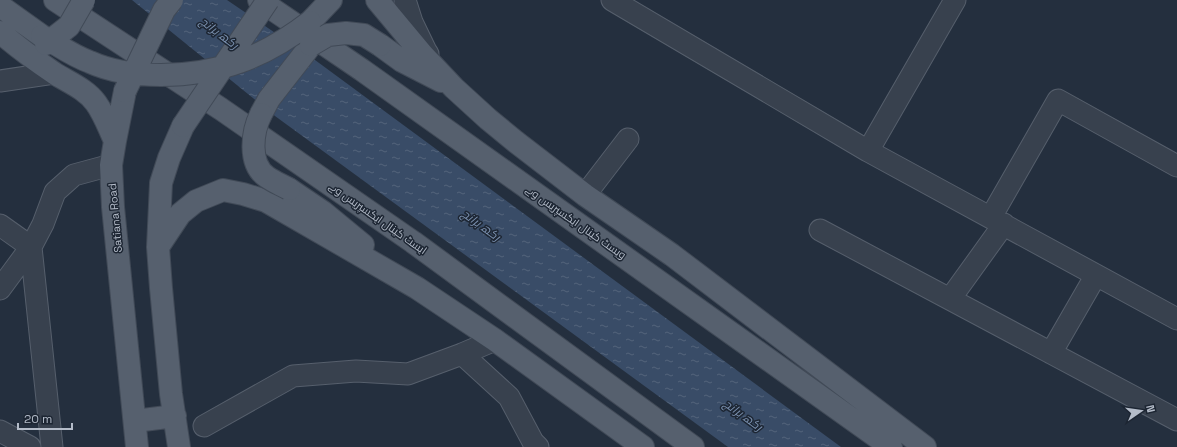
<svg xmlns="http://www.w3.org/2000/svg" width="1177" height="447" font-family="'Space Grotesk',Cairo,sans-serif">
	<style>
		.water { fill: url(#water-ripples) }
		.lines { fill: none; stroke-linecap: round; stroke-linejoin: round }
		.street-casing { stroke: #565f6c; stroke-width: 23 }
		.primary-casing { stroke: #414a57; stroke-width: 24 }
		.street { stroke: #38414e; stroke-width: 21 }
		.primary { stroke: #56606e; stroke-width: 22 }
		.primary-bridge-casing { stroke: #414a57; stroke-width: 24; stroke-linecap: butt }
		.primary-bridge { stroke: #56606e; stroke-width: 22 }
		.labels { text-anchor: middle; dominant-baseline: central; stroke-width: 3; stroke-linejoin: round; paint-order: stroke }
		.street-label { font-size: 11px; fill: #b4bcc9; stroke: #1d2633 }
		.water-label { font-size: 12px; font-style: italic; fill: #7c92b1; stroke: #1d2633 }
	</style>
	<defs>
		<pattern id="water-ripples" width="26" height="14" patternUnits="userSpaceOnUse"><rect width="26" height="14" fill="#394c67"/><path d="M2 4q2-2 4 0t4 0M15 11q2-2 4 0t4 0" fill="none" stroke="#53647b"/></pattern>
	</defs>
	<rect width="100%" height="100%" fill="#242f3e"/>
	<path class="water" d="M132,0H227L315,60L841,447H728L275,116Z"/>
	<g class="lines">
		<g class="street-casing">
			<path id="street" d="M405,0L412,22L426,51L428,54
				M612,0L868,151L1177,319
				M0,81L54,73
				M868,151L955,0
				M585,195L628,139
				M991,217L1058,100L1177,166
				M0,225L31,247L52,447
				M820,230L1177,420
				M0,289L31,247L43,224L55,192L74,175L111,165
				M950,299L1004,224
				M1051,353L1096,275
				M462,354L509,397L533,442L538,447
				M204,426L293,376L356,371L408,374L462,354L495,340
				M0,431L30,447"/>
		</g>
		<g class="primary-casing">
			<path id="primary" d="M55,0L221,109L413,242L693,447
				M259,0L362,70L891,447
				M377,0L422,54L454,88L488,119L516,142L585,195L672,255L925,447
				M0,6L42,36
				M310,22L331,0
				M0,32C17,47 35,60 54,73C68,82 86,89 96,103C104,114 109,128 115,141
				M380,45L402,61L441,81
				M125,91L115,141L111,165L113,207L137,447
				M261,114L269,99L311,45
				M289,189L323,212L363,245
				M158,247L180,214L196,201L223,190L243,194L266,201L417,288L495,340L643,447
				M135,421L175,416
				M179,447L171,394L161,288L158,247L161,183L169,158L183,126"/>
		</g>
		<use href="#street" class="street"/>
		<use href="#primary" class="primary"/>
		<g class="primary-bridge-casing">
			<path id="primary-bridge" d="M42,36C58,45 73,56 90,62C112,72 137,75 161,75C218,75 265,57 310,22
				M46,44L69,26L84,0
				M311,45L328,35L346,33L364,35L380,45
				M125,91L164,10L172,0
				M261,114C252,132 248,164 267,177C274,182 282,185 289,189
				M183,126L268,0"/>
		</g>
		<use href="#primary-bridge" class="primary-bridge"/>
	</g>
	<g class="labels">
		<g class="street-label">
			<text transform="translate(115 218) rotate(-95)">Satiana Road</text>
			<text transform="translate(378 218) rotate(35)">ایسٹ کینال ایکسپریس وے</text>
			<text transform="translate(576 222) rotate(35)">ویسٹ کینال ایکسپریس وے</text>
		</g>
		<g class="water-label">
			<text transform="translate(219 33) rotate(37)">رکھ برانچ</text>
			<text transform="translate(481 225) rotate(36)">رکھ برانچ</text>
			<text transform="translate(743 415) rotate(36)">رکھ برانچ</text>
		</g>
	</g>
	<g transform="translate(1141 411) rotate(77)" stroke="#1d2633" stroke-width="3" paint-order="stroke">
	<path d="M0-3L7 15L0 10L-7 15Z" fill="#b4bcc9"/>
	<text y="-6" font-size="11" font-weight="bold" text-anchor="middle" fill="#b4bcc9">N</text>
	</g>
	<path d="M18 423v6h54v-6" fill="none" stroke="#b4bcc9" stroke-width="2"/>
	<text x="24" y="423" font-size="12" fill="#b4bcc9" stroke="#1d2633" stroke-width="3" paint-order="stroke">20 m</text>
</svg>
